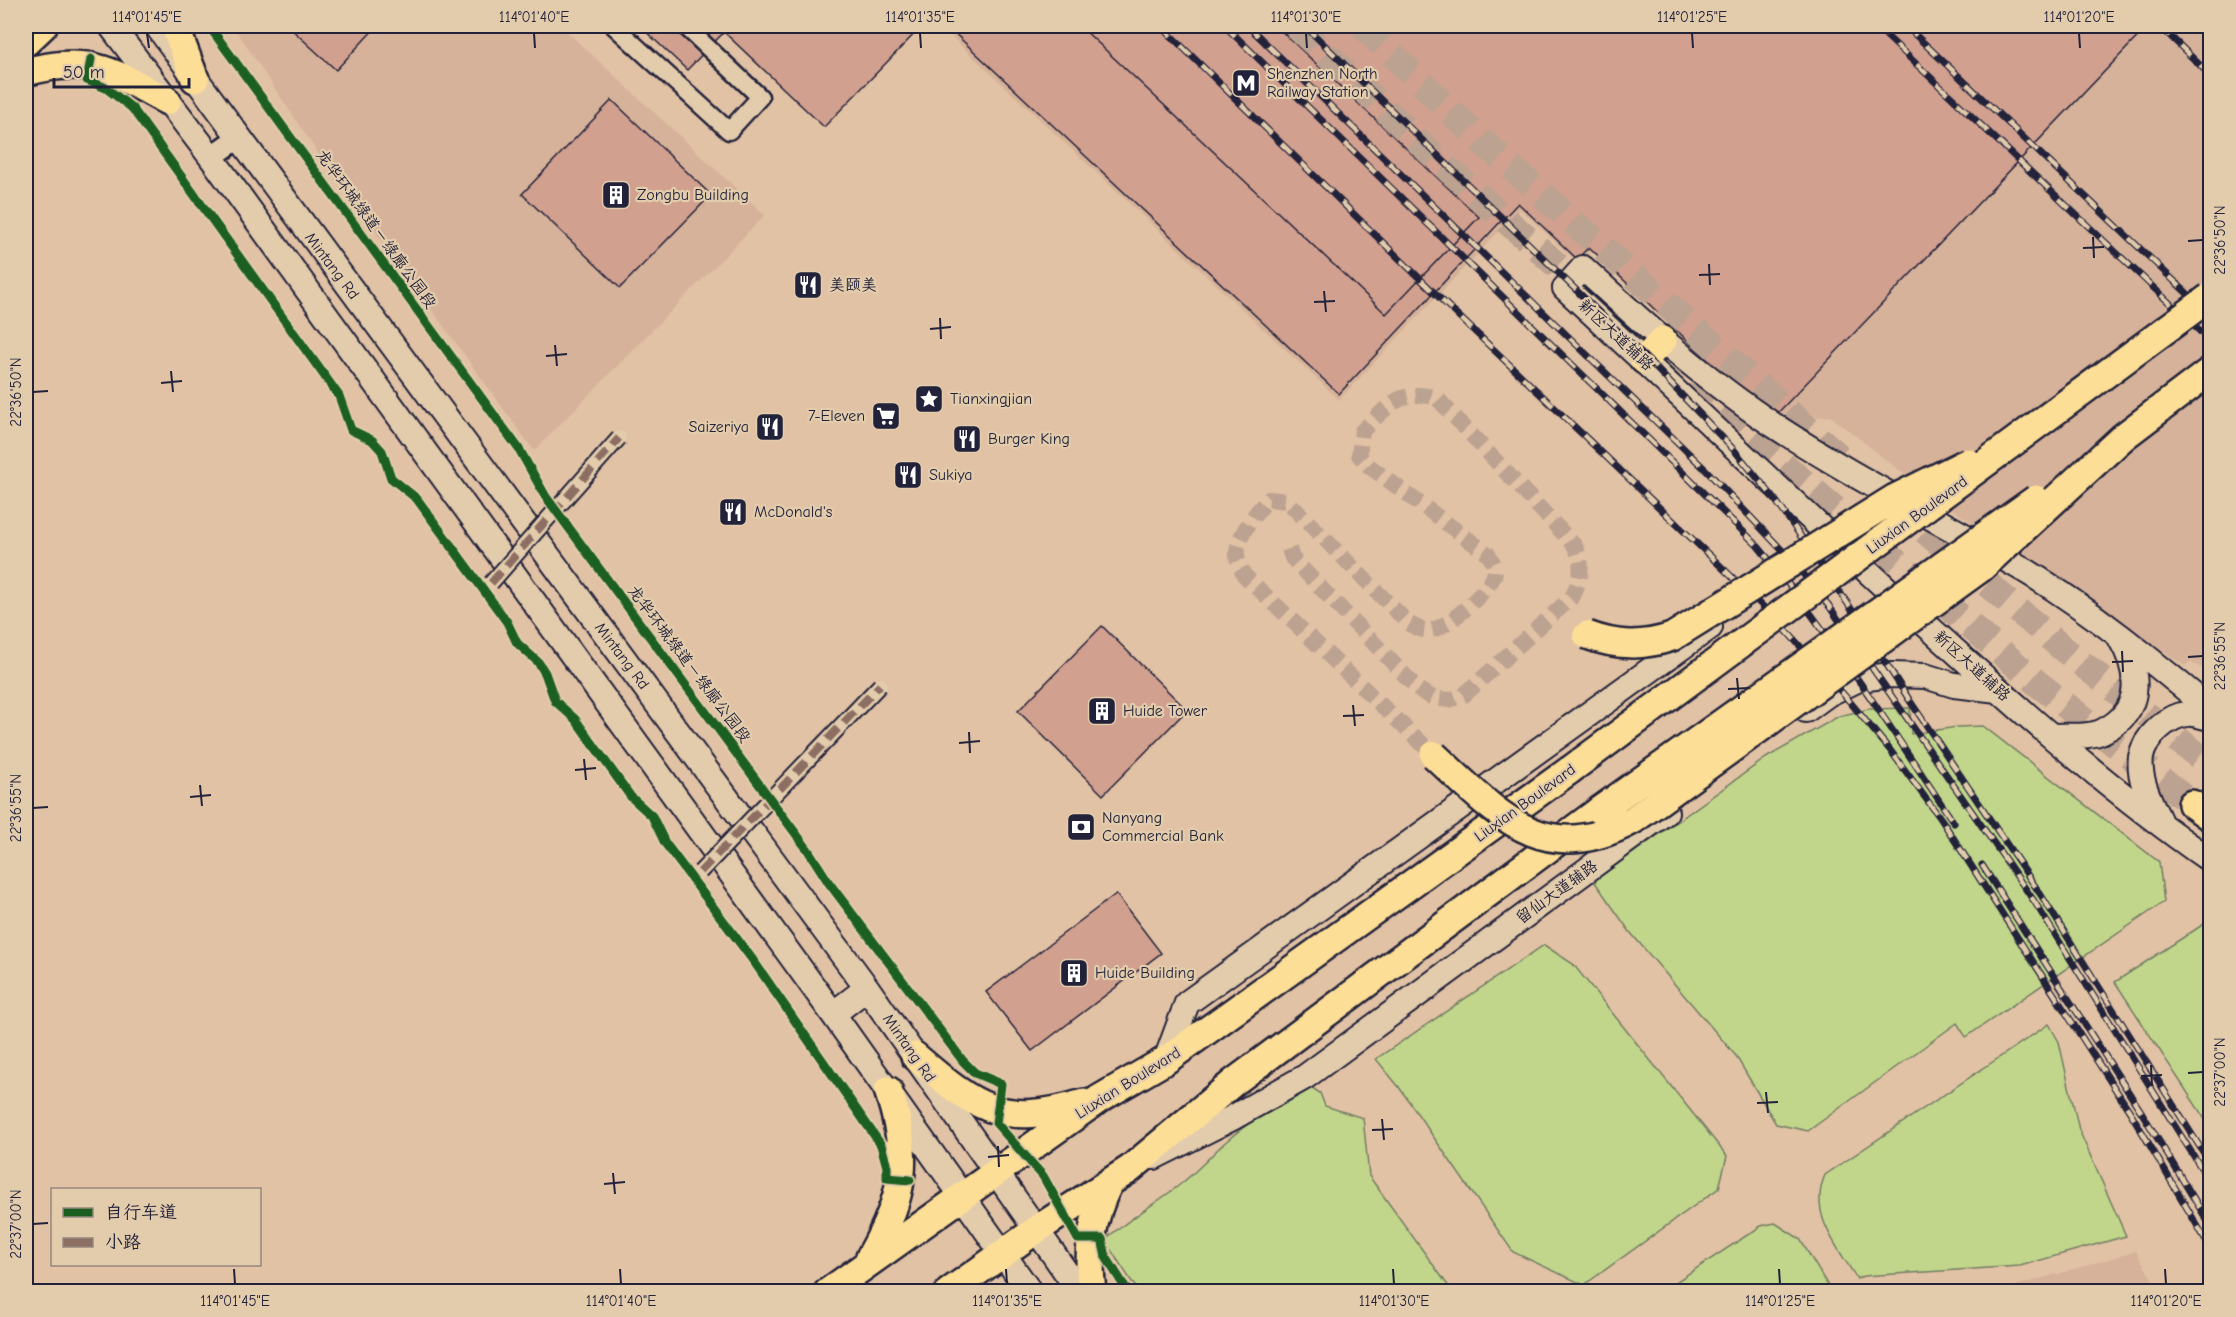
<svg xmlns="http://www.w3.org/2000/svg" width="2236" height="1317" font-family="'Comic Neue','LXGW WenKai TC',sans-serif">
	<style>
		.built { fill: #d6b29a }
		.green { fill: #c1d68b; stroke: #727c63; stroke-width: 1.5 }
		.building { fill: #d2a08f; stroke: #22223b; stroke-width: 1.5 }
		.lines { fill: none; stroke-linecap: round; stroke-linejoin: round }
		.minor-tunnel { stroke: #bca290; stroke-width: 16; stroke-dasharray: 16 8; stroke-linecap: butt }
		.primary-tunnel { stroke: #bca290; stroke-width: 27; stroke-dasharray: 27 14; stroke-linecap: butt }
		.minor-casing { stroke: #22223b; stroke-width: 21 }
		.tertiary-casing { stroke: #22223b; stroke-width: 26 }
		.secondary-casing { stroke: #22223b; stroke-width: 28 }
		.primary-casing { stroke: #22223b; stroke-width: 32 }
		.minor { stroke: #e3ccac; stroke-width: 16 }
		.tertiary { stroke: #e3ccac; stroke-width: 21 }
		.secondary { stroke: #e3ccac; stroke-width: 24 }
		.primary { stroke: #fdde96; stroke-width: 27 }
		.rail-casing { stroke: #22223b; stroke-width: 7 }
		.rail { stroke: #e3ccac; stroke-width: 4.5; stroke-dasharray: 14; stroke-linecap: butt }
		.pedestrian-bridge-casing { stroke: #22223b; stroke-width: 18; stroke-linecap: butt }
		.primary-bridge-casing { stroke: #22223b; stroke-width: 32; stroke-linecap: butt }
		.pedestrian-bridge { stroke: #e3ccac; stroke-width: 14 }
		.primary-bridge { stroke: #fdde96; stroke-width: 27 }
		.quiet { stroke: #8d6e63; stroke-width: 8; stroke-dasharray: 15 8; stroke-linecap: butt }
		.cycleway-casing { stroke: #e3ccac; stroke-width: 13 }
		.cycleway { stroke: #1b5e20; stroke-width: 9 }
		.ticks { fill: none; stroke: #22223b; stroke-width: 2 }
		.labels { text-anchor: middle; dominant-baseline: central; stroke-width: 4.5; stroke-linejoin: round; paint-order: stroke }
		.poi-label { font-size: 16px; fill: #22223b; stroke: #e3ccac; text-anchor: start }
		.street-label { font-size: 16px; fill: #22223b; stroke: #e3ccac }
		.neatline { fill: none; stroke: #22223b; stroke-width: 2 }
		.ticks-label { font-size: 15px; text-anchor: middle; fill: #22223b }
	</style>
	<rect width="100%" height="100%" fill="#e2c2a5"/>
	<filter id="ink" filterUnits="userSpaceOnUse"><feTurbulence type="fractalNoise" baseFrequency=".0167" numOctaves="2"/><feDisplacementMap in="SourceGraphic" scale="12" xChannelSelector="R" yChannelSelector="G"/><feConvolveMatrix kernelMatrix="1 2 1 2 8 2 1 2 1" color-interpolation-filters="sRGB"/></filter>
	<g filter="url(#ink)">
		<path class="built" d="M233,26H561L765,215L534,451L316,150Z
			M940,26H2210V673L2190,662L2185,666L2034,565L1927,492L1830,416L1771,421L1591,251L1579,264L1520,209L1339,400Z
			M2136,1251L2159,1291H1999L2029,1282Z"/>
		<path class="green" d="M1910,708L1911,734L1957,727L1983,726L2159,862L2164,902L1966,1037L1957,1023L1808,1131L1776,1124L1736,1056L1630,932L1594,881L1766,758L1839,716L1869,709Z
			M2210,920V1127L2115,982Z
			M1544,945L1573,964L1727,1156L1719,1188L1584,1285L1513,1252L1399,1087L1376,1059Z
			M2049,1024L2059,1042L2079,1130L2126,1236L2020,1266L1863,1276L1857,1279C1837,1246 1808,1214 1825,1175Z
			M1309,1086L1320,1093L1325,1106L1363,1118L1369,1176L1452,1291H1138L1107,1244L1108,1237C1132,1217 1158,1202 1182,1183C1197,1171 1209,1158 1222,1145C1248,1121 1278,1103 1309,1086Z
			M1775,1223L1800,1239L1831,1291H1662L1761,1226Z"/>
		<path class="building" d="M288,26H377L336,70Z
			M640,26H730L687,70Z
			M730,26H922L824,127L724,32Z
			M947,26H2148L1771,420L1589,247L1577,259L1518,203L1339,394Z
			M1080,26H1276L1479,217L1386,314Z
			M612,100L711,195L620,288L522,194Z
			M1102,626L1187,710L1103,795L1018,711Z
			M1116,894L1161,953L1032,1051L986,992Z"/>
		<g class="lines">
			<path class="minor-tunnel" d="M1289,549L1292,558L1419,690L1433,698L1449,700L1464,695L1573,596C1581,577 1584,565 1575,546L1437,398C1400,387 1387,408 1362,431L1359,455L1369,466L1488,554C1493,562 1497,567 1494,576C1487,592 1447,629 1430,630C1421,631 1415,627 1408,623L1287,501L1269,499C1257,510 1238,535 1237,552C1236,560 1241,568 1244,575L1434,755"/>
			<path class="primary-tunnel" d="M1296,26L1449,170L1802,481L2037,683L2192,804
				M1363,26L1475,135L1845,462
				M1894,504L2061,647L2210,765"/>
			<g class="minor-casing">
				<path id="minor" d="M614,26L729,131L760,97L685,26"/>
			</g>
			<g class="tertiary-casing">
				<path id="tertiary" d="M211,157L238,138"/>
			</g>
			<g class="secondary-casing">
				<path id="secondary" d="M111,26L211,157L833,1014L1030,1292
					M157,26L867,988L1080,1292
					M2210,709C2151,660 2092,611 2026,571C1943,522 1856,479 1775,426C1705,380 1644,324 1583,268L1565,288C1692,405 1816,526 1944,641C2029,718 2116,795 2210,860
					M1806,710L1828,694L1859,679L1892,675L1925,676L1954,685L1998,690
					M2052,736C2067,735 2090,738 2103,731C2144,711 2140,672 2120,638
					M2159,820C2150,801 2138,779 2141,757C2145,737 2167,716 2187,714C2194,713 2204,717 2210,718
					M833,1014L867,988
					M1166,1060L1187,1003L1710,627
					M1154,1157L1232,1118L1305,1077L1666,812"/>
			</g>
			<g class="primary-casing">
				<path id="primary" d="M175,26L195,79
					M26,42L43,26
					M26,72C88,54 114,72 167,101
					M1644,360L1663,340
					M2123,437L2210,371
					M2192,804L2210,817
					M915,1056C975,1108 1002,1128 1084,1103
					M870,1257C905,1195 911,1158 888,1090
					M828,1292L1099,1099L1166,1060L1570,770
					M949,1292L1036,1230L1130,1169L1234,1082L1600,810
					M1092,1292C1087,1252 1091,1219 1109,1183"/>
			</g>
			<use href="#minor" class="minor"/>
			<use href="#tertiary" class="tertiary"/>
			<use href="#secondary" class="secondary"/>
			<use href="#primary" class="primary"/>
			<g class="rail-casing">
				<path id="rail" d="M1161,26L1450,308L1773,616L1845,696L1890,750L1941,819L2132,1115L2210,1247
					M1225,26L1757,545C1830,633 1891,728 1954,823
					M1248,26L1705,469L1797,566L1829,606L2034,901L2210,1182
					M1305,26L1652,364L1735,451L1774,498L1848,604L1910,701L2041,895L2210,1163
					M1876,26L2210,341
					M1906,26L2210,315
					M2160,26L2210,75
					M1982,865L2142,1113L2210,1225"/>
			</g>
			<use href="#rail" class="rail"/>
			<g class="pedestrian-bridge-casing">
				<path id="pedestrian-bridge" d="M491,583L619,438
					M700,872L880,685"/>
			</g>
			<g class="primary-bridge-casing">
				<path id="primary-bridge" d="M1587,635C1616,646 1642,647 1672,637L1895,498L1968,462
					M1434,755C1497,813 1543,870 1633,820L1981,568L2123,437
					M1570,770L2210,297
					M1600,810L2036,499"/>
			</g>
			<use href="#pedestrian-bridge" class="pedestrian-bridge"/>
			<use href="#primary-bridge" class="primary-bridge"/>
			<path class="quiet" d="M491,583L619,438
				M700,872L880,685"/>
			<g class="cycleway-casing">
				<path id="cycleway" d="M209,26L519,449L546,497L808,850L829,883L963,1061L975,1073L1001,1084L996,1123L1043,1176L1078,1239H1102L1106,1257L1128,1292
					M91,59L87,80L106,88L132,108L339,396L351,430L372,440L382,451L391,478L417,499L507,622L517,643L538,662L545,673L555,701L575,719L631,797L652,816L665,843L755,963L881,1145L887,1167V1178L910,1180"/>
			</g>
			<use href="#cycleway" class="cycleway"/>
		</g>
	</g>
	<path class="ticks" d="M147,33L149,48M534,33L535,48M920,33L921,48M1306,33L1307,48M1692,33L1693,48M2079,33L2080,48M2093,237L2094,258M2188,241L2203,240M2083,248L2104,247M1709,264L1710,285M1699,275L1720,274M1324,291L1326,312M1314,302L1335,301M940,318L941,339M930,329L951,327M555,345L557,366M546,356L567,354M171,371L173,392M161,383L182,381M33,392L48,391M2122,651L2123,672M2188,657L2203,656M2112,662L2133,661M1737,678L1739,699M1728,689L1749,688M1353,705L1355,726M1343,716L1364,715M969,732L970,753M959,743L980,741M584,759L586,780M575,770L596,768M200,785L202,806M190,797L211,795M33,808L48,807M2151,1065L2152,1086M2188,1073L2203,1072M2141,1076L2162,1075M1766,1092L1768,1113M1757,1103L1778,1102M1382,1119L1384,1140M1372,1130L1393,1129M998,1146L999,1167M988,1157L1009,1155M613,1173L615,1194M604,1184L625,1182M33,1224L48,1223M234,1269L235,1284M620,1269L621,1284M1006,1269L1007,1284M1393,1269L1394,1284M1779,1269L1780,1284M2165,1269L2166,1284"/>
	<defs>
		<g id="metro-square" transform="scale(1.5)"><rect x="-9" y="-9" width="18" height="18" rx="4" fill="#22223b" stroke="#e3ccac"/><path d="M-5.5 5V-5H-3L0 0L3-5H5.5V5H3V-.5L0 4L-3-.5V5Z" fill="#fff"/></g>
		<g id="building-square" transform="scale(1.5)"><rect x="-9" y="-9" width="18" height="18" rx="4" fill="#22223b" stroke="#e3ccac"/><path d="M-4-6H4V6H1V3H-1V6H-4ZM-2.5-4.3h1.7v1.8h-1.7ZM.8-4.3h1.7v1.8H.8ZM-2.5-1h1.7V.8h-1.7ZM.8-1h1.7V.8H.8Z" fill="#fff"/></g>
		<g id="restaurant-square" transform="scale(1.5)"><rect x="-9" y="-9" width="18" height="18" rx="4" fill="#22223b" stroke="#e3ccac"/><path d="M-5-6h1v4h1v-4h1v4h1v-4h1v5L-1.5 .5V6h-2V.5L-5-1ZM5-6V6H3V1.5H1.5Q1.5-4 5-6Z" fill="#fff"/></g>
		<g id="sight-square" transform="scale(1.5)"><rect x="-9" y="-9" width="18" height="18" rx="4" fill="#22223b" stroke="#e3ccac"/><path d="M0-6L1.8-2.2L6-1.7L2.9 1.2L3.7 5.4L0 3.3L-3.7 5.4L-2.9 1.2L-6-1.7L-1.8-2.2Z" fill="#fff"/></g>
		<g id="supermarket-square" transform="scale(1.5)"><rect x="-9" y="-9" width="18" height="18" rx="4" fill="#22223b" stroke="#e3ccac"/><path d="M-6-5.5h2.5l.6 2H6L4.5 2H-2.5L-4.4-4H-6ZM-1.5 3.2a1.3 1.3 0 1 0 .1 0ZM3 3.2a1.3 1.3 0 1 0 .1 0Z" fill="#fff"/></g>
		<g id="bank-square" transform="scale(1.5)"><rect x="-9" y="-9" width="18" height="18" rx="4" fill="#22223b" stroke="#e3ccac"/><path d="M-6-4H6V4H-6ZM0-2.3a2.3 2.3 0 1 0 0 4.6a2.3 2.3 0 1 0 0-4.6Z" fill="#fff"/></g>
	</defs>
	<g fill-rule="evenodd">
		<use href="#metro-square" x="1246" y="83"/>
		<use href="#building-square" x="616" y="195"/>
		<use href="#restaurant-square" x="808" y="285"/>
		<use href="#sight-square" x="929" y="399"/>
		<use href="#supermarket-square" x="886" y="416"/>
		<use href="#restaurant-square" x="770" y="427"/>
		<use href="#restaurant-square" x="967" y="439"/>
		<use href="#restaurant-square" x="908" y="475"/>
		<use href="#restaurant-square" x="733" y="512"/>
		<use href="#building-square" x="1102" y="711"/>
		<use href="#bank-square" x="1081" y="827"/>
		<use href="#building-square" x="1074" y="973"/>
	</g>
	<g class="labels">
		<g class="poi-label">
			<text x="1267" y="74">Shenzhen North<tspan x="1267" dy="18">Railway Station</tspan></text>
			<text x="637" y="195">Zongbu Building</text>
			<text x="829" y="285">美颐美</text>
			<text x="950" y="399">Tianxingjian</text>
			<text x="865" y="416" text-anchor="end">7-Eleven</text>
			<text x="749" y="427" text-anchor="end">Saizeriya</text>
			<text x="988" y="439">Burger King</text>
			<text x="929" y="475">Sukiya</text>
			<text x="754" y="512">McDonald's</text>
			<text x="1123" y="711">Huide Tower</text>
			<text x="1102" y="818">Nanyang<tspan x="1102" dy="18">Commercial Bank</tspan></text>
			<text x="1095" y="973">Huide Building</text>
		</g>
		<g class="street-label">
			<text transform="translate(376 229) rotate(54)">龙华环城绿道－绿廊公园段</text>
			<text transform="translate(332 266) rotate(53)">Mintang Rd</text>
			<text transform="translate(1616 335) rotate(43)">新区大道辅路</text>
			<text transform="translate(1917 515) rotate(-36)">Liuxian Boulevard</text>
			<text transform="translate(622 656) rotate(53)">Mintang Rd</text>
			<text transform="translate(689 664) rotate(53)">龙华环城绿道－绿廊公园段</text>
			<text transform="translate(1972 666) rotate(42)">新区大道辅路</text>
			<text transform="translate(1525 803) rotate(-36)">Liuxian Boulevard</text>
			<text transform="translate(1557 892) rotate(-36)">留仙大道辅路</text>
			<text transform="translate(909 1048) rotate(55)">Mintang Rd</text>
			<text transform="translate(1128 1083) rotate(-32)">Liuxian Boulevard</text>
		</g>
	</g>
	<rect width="2236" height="1317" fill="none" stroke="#e3ccac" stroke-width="66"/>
	<rect x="51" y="1188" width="210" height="78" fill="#e3ccac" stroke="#96887f" stroke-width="1.5"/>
	<rect x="63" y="1208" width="30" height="9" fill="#1b5e20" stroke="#96887f" stroke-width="1.5"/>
	<text x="105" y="1218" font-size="18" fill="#22223b">自行车道</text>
	<rect x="63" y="1238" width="30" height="9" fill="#8d6e63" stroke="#96887f" stroke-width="1.5"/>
	<text x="105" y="1248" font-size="18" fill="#22223b">小路</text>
	<path d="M54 78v9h135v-9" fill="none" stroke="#22223b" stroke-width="3"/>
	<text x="63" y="78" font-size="18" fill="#22223b" stroke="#e3ccac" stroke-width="4.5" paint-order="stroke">50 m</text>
	<rect x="33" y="33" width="2170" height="1251" class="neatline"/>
	<g class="ticks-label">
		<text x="147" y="22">114°01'45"E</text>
		<text x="534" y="22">114°01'40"E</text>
		<text x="920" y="22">114°01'35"E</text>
		<text x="1306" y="22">114°01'30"E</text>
		<text x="1692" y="22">114°01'25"E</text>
		<text x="2079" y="22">114°01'20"E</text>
		<text transform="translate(2220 240) rotate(-90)" y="5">22°36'50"N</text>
		<text transform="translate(16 392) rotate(-90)" y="5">22°36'50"N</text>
		<text transform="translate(2220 656) rotate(-90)" y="5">22°36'55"N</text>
		<text transform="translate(16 808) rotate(-90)" y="5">22°36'55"N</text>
		<text transform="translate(2220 1072) rotate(-90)" y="5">22°37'00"N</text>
		<text transform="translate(16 1224) rotate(-90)" y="5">22°37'00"N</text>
		<text x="235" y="1306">114°01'45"E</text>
		<text x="621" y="1306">114°01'40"E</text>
		<text x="1007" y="1306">114°01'35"E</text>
		<text x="1394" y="1306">114°01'30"E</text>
		<text x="1780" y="1306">114°01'25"E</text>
		<text x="2166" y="1306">114°01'20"E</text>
	</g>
</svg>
